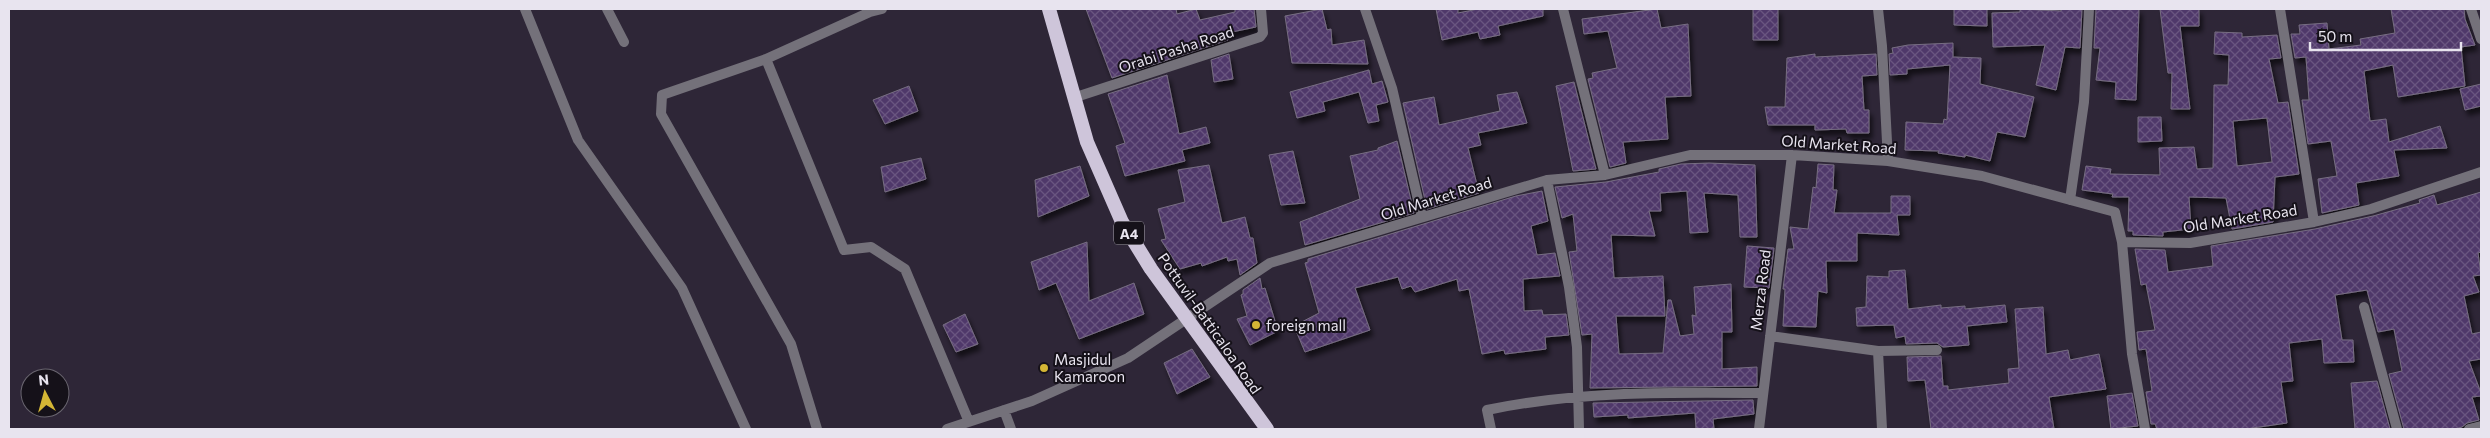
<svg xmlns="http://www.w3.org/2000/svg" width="2490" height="438" font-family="Commissioner,sans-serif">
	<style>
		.building { fill: url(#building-cross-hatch); stroke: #776e82; fill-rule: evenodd; filter: url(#shadow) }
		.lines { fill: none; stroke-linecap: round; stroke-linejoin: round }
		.minor { stroke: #74717a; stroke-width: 10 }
		.trunk { stroke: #cec5da; stroke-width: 14 }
		.poi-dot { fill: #d4b635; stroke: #151119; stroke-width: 2 }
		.labels { text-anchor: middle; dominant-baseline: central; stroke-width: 4; stroke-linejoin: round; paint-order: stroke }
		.shield { fill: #151119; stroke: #a9a5af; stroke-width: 1 }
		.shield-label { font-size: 14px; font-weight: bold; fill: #e8e4ef }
		.street-label { font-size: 15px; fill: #e8e4ef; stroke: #151119 }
		.poi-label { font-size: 15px; fill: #e8e4ef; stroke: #151119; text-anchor: start }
	</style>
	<defs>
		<pattern id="building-cross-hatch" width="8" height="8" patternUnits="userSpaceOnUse" patternTransform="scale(1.25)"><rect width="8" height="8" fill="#50386a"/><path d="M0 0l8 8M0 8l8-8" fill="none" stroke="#695580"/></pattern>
		<filter id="shadow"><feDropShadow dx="3" dy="5.5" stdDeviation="2.5" flood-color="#0009"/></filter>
	</defs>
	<rect width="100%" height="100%" fill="#2e2637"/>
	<path class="building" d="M1086,9H1176L1177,14L1196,9L1200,20L1235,12V9H1254L1256,27L1227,33L1228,40L1112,78Z
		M1322,9L1327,30L1331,29L1332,45L1364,40L1368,64L1292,63L1285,16Z
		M1436,9H1458V13L1478,9H1543V16L1498,26L1500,35L1480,39L1478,32L1442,40Z
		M1657,9L1661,28L1688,24L1691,96L1665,97L1668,139L1623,142L1626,163L1610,167L1588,79L1593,78L1592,73L1617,68L1608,31L1584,34L1582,19Z
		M1753,9H1778V40H1753Z
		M1954,9H1987V26L1954,25Z
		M2020,9L2061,11V9H2082L2080,48L2065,47L2056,90L2036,85L2045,45L1993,47L1992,13L2020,12Z
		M2096,9H2139L2136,100L2115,99L2116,82L2096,80L2100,48H2094Z
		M2160,9H2199V26H2180L2190,109H2171L2172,73H2168Z
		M2391,9H2464L2465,19L2475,45L2461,47L2465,86L2398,97L2393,65L2364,71L2370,121L2386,119L2389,142L2440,126L2447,148L2394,150L2399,176L2356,183L2359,205L2322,213L2318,179L2337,176L2331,141L2308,144L2302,100H2309L2306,57L2295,58L2291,34H2300L2299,25L2327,23L2329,49L2361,45L2360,39L2395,33Z
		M2215,32L2242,33V37L2277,35L2281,58L2269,59L2278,103L2288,102L2299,174L2275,177L2273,222L2232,229L2226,198L2189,197L2191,229L2163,232V236L2133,235V231H2128L2129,197H2112L2113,194L2082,190L2086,166L2111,169L2110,174L2160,175L2159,148L2194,147L2197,169L2213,168L2214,85H2228L2229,55L2214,54ZM2267,118L2272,162L2237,166L2233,121Z
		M1953,43V57L1981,58L1980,84L2034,97L2025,137L1997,132L1990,161L1965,155V157L1938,153L1939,151L1905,150L1906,122L1943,124L1944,119L1947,120L1950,65L1907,69V74L1890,75L1889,54L1893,53L1892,48L1908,45Z
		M1229,54L1233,79L1214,82L1211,60Z
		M1815,54V57L1876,54L1877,75L1862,76L1864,110H1869V133H1847L1846,129L1815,130V125H1768L1765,107H1785L1787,58Z
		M1369,70L1372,84L1382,81L1388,102L1376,105L1379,121L1368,123L1359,92L1323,102L1325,111L1297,118L1290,92Z
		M1167,75L1179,134L1206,127L1210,143L1182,150L1185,161L1125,176L1116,146L1125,143L1108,94Z
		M1574,82L1596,169L1573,171L1556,86Z
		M2481,84V106L2465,110L2460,89Z
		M909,86L918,111L885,124L873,100Z
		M1517,92L1527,123L1478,133L1481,145L1468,148L1479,193L1427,209L1403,103L1434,97L1439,125L1500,111L1497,95Z
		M2138,117H2161L2162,141L2138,142Z
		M1397,141L1414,213L1305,245L1300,222L1360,199L1350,156L1378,150V148Z
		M1293,151L1305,203L1281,205L1269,155Z
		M921,158L926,179L885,192L881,167Z
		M1709,163L1755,165L1757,237H1740L1738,195L1704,193L1708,232L1690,233L1687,191L1660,193L1661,211H1649L1655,236L1611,235L1614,278L1663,276L1665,316H1616L1619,354L1663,353L1668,300H1671L1680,336L1694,334L1692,315L1696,316L1694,287L1731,284L1732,332H1722V369L1757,367V386L1590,388L1592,334L1582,335L1569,252L1577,251L1573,214L1562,218L1555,187L1606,182L1659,172V169L1681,164Z
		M1818,164L1834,165L1833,190H1837L1834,213H1891V196H1910V215H1897L1899,235L1857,233V261H1826L1827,293L1818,291L1816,327L1783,326L1785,289H1783L1788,249H1794L1790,227L1808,229L1813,187L1816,188Z
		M1209,165L1222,223L1245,217L1250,238H1253L1257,263L1240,275L1237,259L1228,261L1227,257L1202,266L1201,263L1180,269L1161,240L1166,239L1158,209L1185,202L1178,170Z
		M1080,166L1089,196L1038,217L1035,180Z
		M1542,191L1548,221L1531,226L1537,255L1555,253L1560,276L1523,279L1524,311L1542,310L1543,315L1566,314L1569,335L1545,337L1546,349L1505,354L1504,350L1482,354L1469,289L1459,291L1457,279L1415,292L1411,286L1402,289L1398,277L1355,288L1370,330L1305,352L1294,326L1319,313L1305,263L1308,262V259L1516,196Z
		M2481,192V252L2478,253L2481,275L2473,276L2479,292L2464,296L2472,334L2481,332V359L2469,361L2481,393V396L2472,397L2479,420L2467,423L2462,427L2455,429H2404L2389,374L2402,371L2394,329L2378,332L2367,290L2335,295L2342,340H2353L2354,362L2324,363L2322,339L2289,343L2293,381L2281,382L2287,423L2246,429H2157L2155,424H2151L2146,392L2152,391L2146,349L2139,350L2137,332L2155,330L2146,284L2141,285L2135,249L2165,250L2168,272L2213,266L2211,246L2315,229L2373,216L2420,203L2419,200L2434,195L2437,205Z
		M1087,242L1089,301L1134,283L1144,314L1079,339L1056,283L1039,290L1031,262Z
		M1747,246L1774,248L1769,288L1744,287Z
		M1905,270L1908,309L1941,305V308L1965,306V309L2005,305L2007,322L1967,326L1969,345L1943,347L1937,343L1906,344L1905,336L1896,338L1894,325L1857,326L1856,308L1866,307L1867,276L1889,277V271Z
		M1260,278L1262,289L1265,288L1278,331L1250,345L1237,319L1247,316L1241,295L1243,294V290Z
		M2043,307L2046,354L2068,350L2070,360L2099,354L2106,389L2049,397L2054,429H1931L1925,380L1908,381L1907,357L1941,356L1943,386H1948V390L2009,383L2008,369L2019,368L2015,309Z
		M965,314L978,344L956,352L943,325Z
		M1192,349L1210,377L1177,394L1164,363Z
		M2377,381L2390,429H2355L2351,383Z
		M2132,393L2138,426L2111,429L2107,396Z
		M1753,400L1754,414L1713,419L1714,429H1696L1695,413L1628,418V415L1594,417L1593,403Z"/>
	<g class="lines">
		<path class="minor" d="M525,9L578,140L682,288L746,429
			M607,9L624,42
			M1365,9L1392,88L1422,217
			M1563,9L1605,175
			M1878,9L1882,46L1888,161
			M2280,9L2314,222
			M2471,9L2481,39
			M766,59L844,250L871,247L905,269L969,422
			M1073,98L1260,37L1263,33L1261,9
			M1547,180L1569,287L1577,347L1579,429
			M2070,200L2084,102L2089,9
			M2122,242L2132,354L2145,429
			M2364,307L2397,429
			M1770,336L1878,351L1937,350
			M1878,351L1882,429
			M1004,410L1011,429
			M817,429L791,344L661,114L662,95L766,59L870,12L882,9
			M947,429L1032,401L1128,358L1270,263L1547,180L1605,175L1690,155H1792L1888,161L1982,176L2115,212L2122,242L2190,243L2314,222L2371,209L2481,172
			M1491,429L1487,410C1578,391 1670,392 1763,393
			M1759,429L1792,155
			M2469,429L2481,426"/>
		<path class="trunk" d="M1049,9L1087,142L1122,222L1151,269L1267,429"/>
	</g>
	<g class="poi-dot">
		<circle cx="1256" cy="325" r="5"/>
		<circle cx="1044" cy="368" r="5"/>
	</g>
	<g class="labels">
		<rect class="shield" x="1114" y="221.5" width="30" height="23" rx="4"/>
		<g class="shield-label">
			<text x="1129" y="233">A4</text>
		</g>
		<g class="street-label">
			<text transform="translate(1176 49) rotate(-18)">Orabi Pasha Road</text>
			<text transform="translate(1839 144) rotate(4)">Old Market Road</text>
			<text transform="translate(1436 198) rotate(-17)">Old Market Road</text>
			<text transform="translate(2240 218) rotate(-9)">Old Market Road</text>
			<text transform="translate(1760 290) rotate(-83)">Merza Road</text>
			<text transform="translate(1210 323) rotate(55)">Pottuvil-Batticaloa Road</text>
		</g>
		<g class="poi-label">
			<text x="1266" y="325">foreign mall</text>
			<text x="1054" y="359">Masjidul<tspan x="1054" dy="17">Kamaroon</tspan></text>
		</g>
	</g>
	<rect width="2490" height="438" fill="none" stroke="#e8e4ef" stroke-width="20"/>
	<g transform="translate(45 393) rotate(354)"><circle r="24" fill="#151119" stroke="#69656f"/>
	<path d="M0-4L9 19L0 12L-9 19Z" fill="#d4b635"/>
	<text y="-8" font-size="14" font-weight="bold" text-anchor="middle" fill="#e8e4ef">N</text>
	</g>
	<path d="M2310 42v8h151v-8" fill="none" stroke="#e8e4ef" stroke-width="2.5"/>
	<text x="2318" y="42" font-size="15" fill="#e8e4ef" stroke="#151119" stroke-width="4" paint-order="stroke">50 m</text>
</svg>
